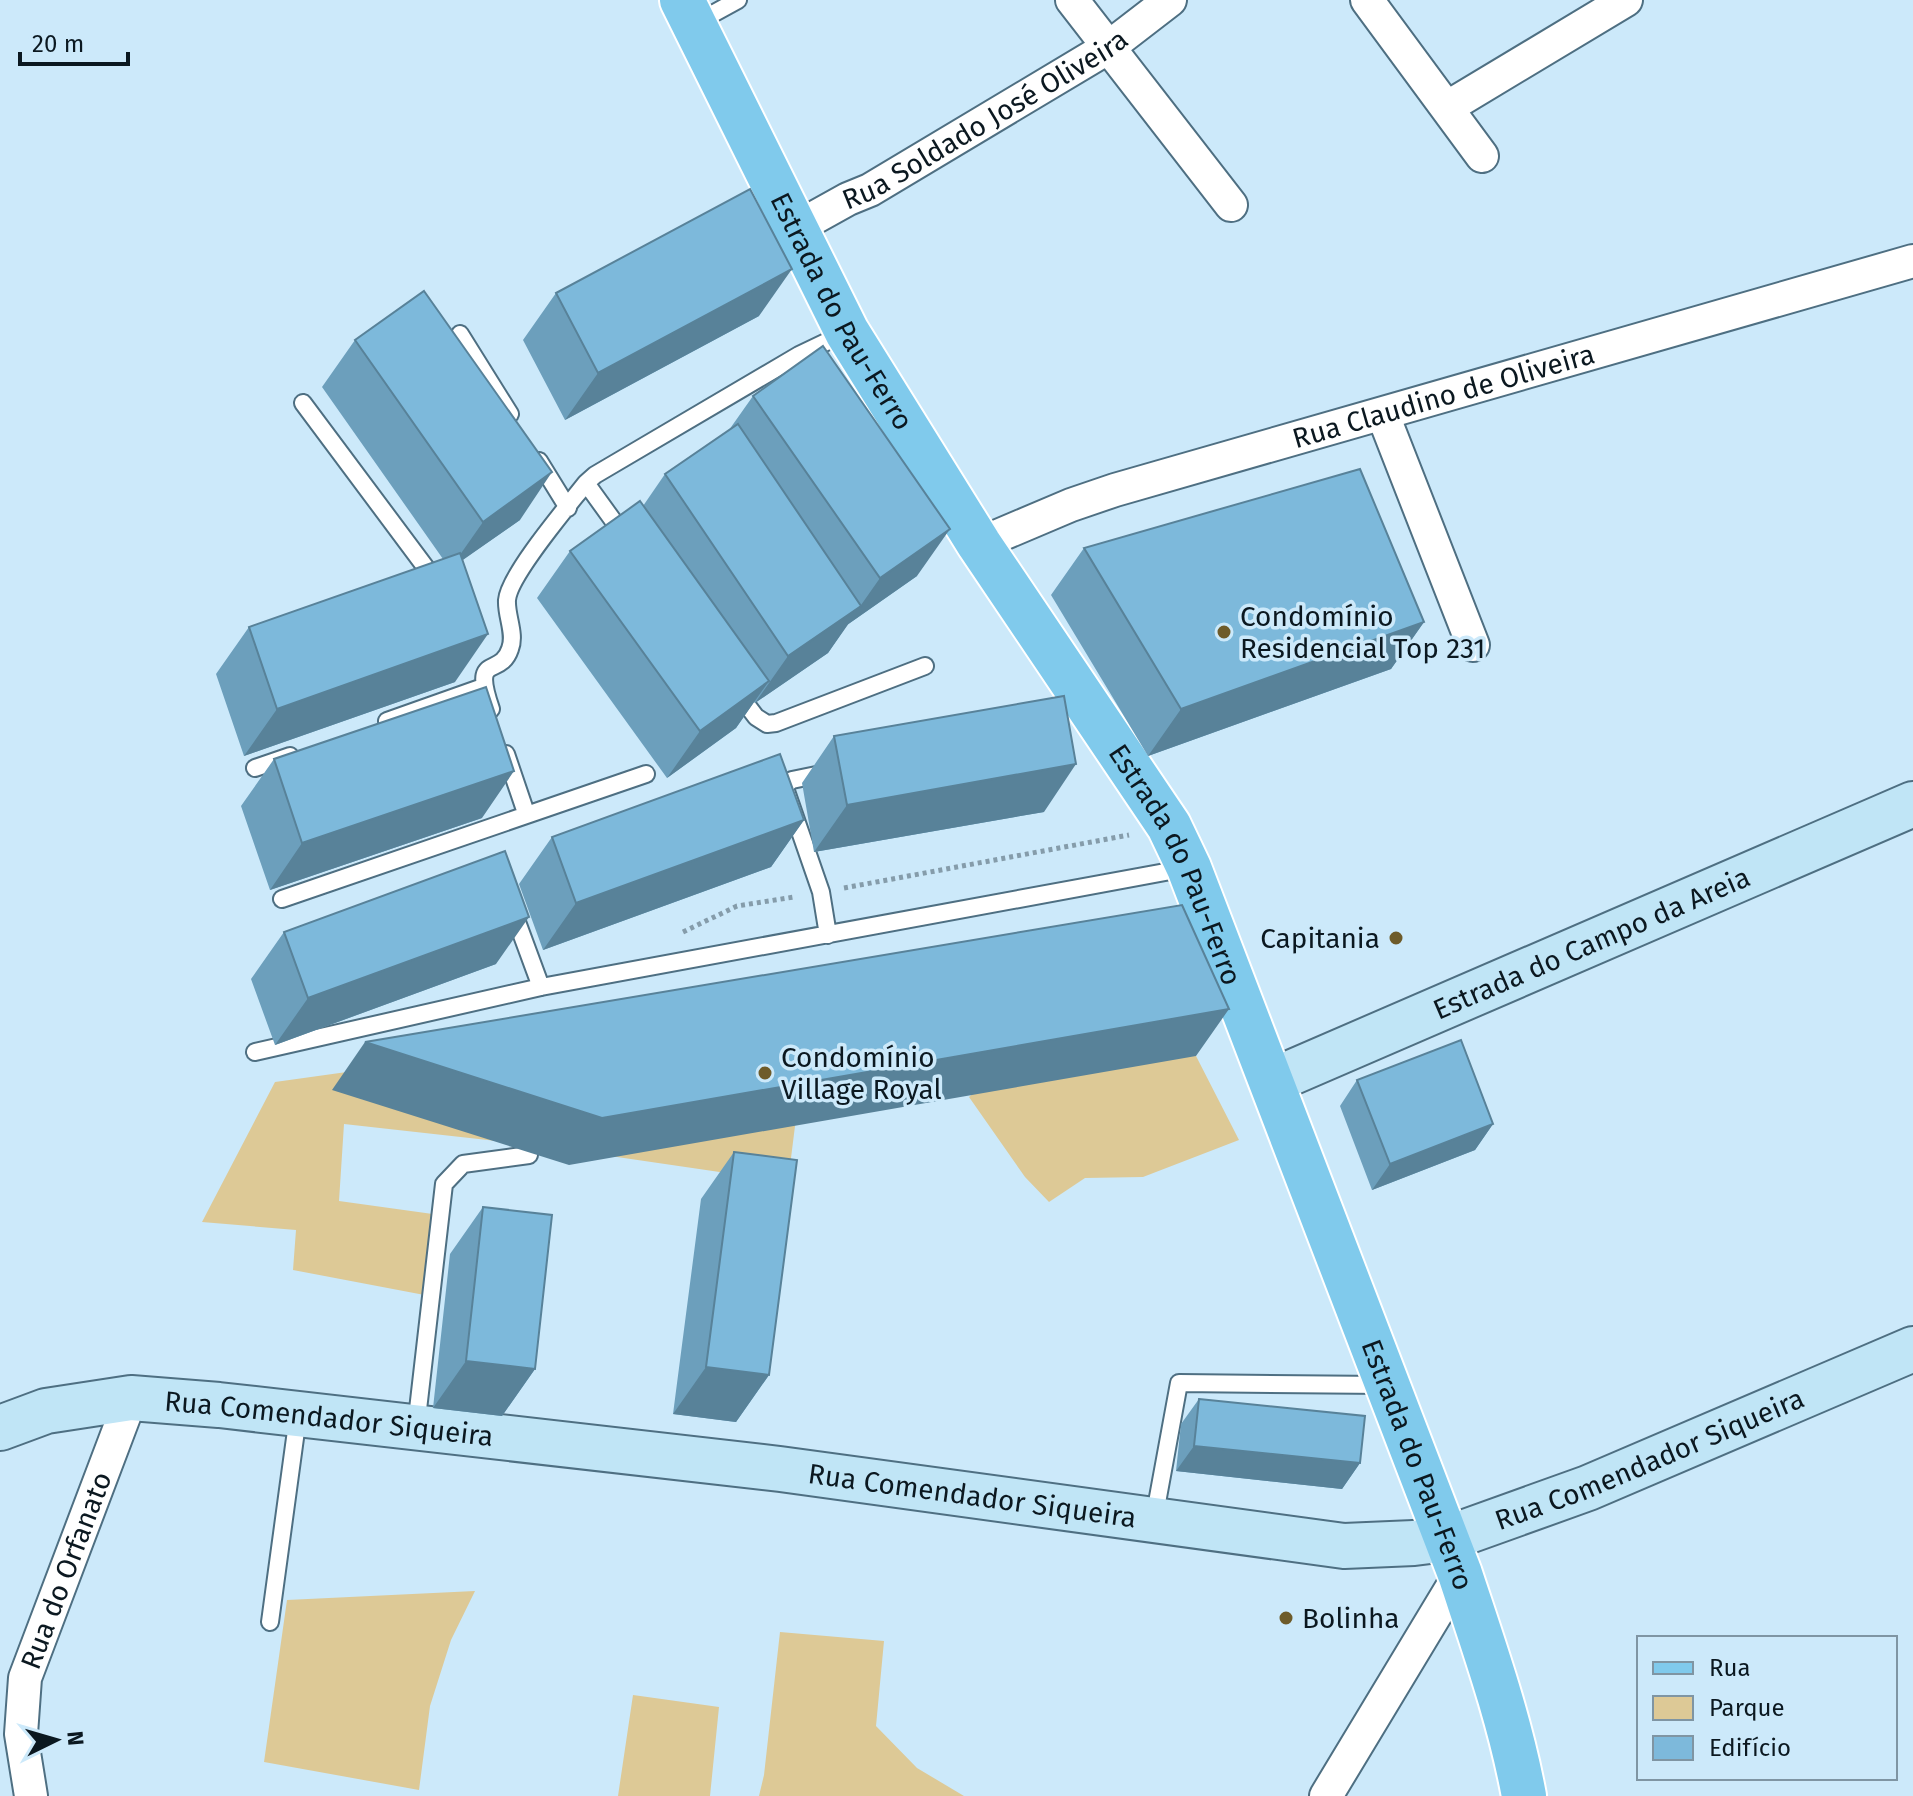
<svg xmlns="http://www.w3.org/2000/svg" width="1913" height="1796" font-family="'Fira Sans',sans-serif">
	<style>
		.green { fill: #ddc996 }
		.lines { fill: none; stroke-linecap: round; stroke-linejoin: round }
		.lane-casing { stroke: #4e6f82; stroke-width: 20 }
		.street-casing { stroke: #4e6f82; stroke-width: 36 }
		.secondary-casing { stroke: #4e6f82; stroke-width: 48 }
		.primary-casing { stroke: #fff; stroke-width: 48 }
		.path { stroke: #859caa; stroke-width: 5; stroke-dasharray: 4 4; stroke-linecap: butt }
		.lane { stroke: #fff; stroke-width: 16 }
		.street { stroke: #fff; stroke-width: 32 }
		.secondary { stroke: #c0e5f6; stroke-width: 44 }
		.primary { stroke: #80caec; stroke-width: 44 }
		.wall { fill: #6c9fbc }
		.shaded-wall { fill: #588299 }
		.building { fill: #7db9db; stroke: #588299; stroke-width: 2 }
		.poi-dot { fill: #6e5b29; stroke: #cce9fa; stroke-width: 3 }
		.labels { text-anchor: middle; dominant-baseline: central; stroke-width: 7; stroke-linejoin: round; paint-order: stroke }
		.street-label { font-size: 28px; fill: #0b1820; stroke: #cce9fa }
		.poi-label { font-size: 28px; fill: #0b1820; stroke: #cce9fa; text-anchor: start }
	</style>
	<rect width="100%" height="100%" fill="#cce9fa"/>
	<path class="green" d="M856,1001L796,1118L788,1182L542,1146L344,1124L339,1201L447,1216L435,1297L293,1270L296,1230L202,1222L275,1082Z
		M1196,1056L1239,1140L1143,1177L1085,1178L1049,1202L1025,1177L969,1097L1004,1064Z
		M475,1591L451,1640L430,1706L419,1790L264,1762L287,1600Z
		M780,1632L884,1641L876,1726L917,1768L964,1796H759L764,1775Z
		M633,1695L719,1707L710,1796H618Z"/>
	<g class="lines">
		<g class="lane-casing">
			<path id="lane" d="M696,23L738,0
				M460,334L510,414
				M303,403L438,584
				M539,461L568,508
				M586,483L625,537
				M737,692L756,717L767,724L776,723L925,666
				M491,709C471,651 500,679 510,649C516,634 506,616 507,600C509,575 568,506 586,483L595,475L799,355L845,333
				M387,721L483,687
				M506,754L526,813
				M255,768L290,756
				M826,773L792,780L786,784V791L821,892L828,935
				M282,899L646,774
				M513,911L541,987
				M255,1052L541,987L1187,868
				M416,1427L444,1184L463,1164L529,1155
				M1154,1519L1179,1383L1385,1385
				M270,1622L298,1416"/>
		</g>
		<g class="street-casing">
			<g id="street">
				<path d="M1072,0L1231,205"/>
				<path d="M1367,0L1482,156"/>
				<path d="M1448,107L1626,0"/>
				<path id="s1" d="M794,229L848,199L870,190L1109,47L1170,0"/>
				<path d="M1383,415L1473,645"/>
				<path id="s2" d="M979,544L1071,505L1115,490L1913,261"/>
				<path id="s3" d="M31,1796L21,1734L25,1678L131,1398"/>
				<path d="M1326,1796L1460,1574"/>
			</g>
		</g>
		<g class="secondary-casing">
			<g id="secondary">
				<path id="s4" d="M1272,1081L1913,804"/>
				<path id="s5" d="M0,1428L46,1411L131,1398L219,1405L780,1469L1344,1546L1414,1543L1446,1539L1588,1488L1913,1349"/>
			</g>
		</g>
		<g class="primary-casing">
			<g id="primary">
				<path id="s6" d="M682,0L847,332L979,544L1169,826L1189,868L1460,1574C1484,1647 1510,1720 1524,1796"/>
			</g>
		</g>
		<path class="path" d="M844,888L1129,835
			M683,932L737,906L794,897"/>
		<use href="#lane" class="lane"/>
		<use href="#street" class="street"/>
		<use href="#secondary" class="secondary"/>
		<use href="#primary" class="primary"/>
	</g>
	<path class="wall" d="M556,293L759,316L565,420L523,340Z
		M355,340L520,520L462,560L455,682L244,756L216,674L249,627L443,559L322,387Z
		M753,396L917,576L847,625L828,653L755,703L754,702L736,728L667,778L537,598L570,551L643,506L665,474L729,430Z
		M1084,548L1424,622L1391,669L1148,756L1051,595Z
		M834,736L1044,812L814,852L802,783Z
		M274,759L482,818L270,890L241,806Z
		M804,820L771,867L543,950L519,884L552,837Z
		M284,932L496,964L275,1045L251,979Z
		M1357,1080L1493,1124L1475,1150L1372,1190L1340,1106Z
		M734,1152L769,1375L736,1422L673,1414L701,1199Z
		M483,1207L535,1369L502,1416L433,1408L450,1254Z
		M1199,1399L1360,1463L1342,1489L1176,1471L1181,1424Z"/>
	<path class="shaded-wall" d="M792,269L759,316L565,420L598,373Z
		M552,472L520,520L450,569L483,522Z
		M950,529L917,576L847,625L880,578Z
		M861,606L828,653L755,703L788,656Z
		M1424,622L1391,669L1148,756L1181,709Z
		M488,634L455,682L244,756L277,709Z
		M769,681L736,728L667,778L700,731Z
		M1076,764L1044,812L814,852L847,805Z
		M514,771L482,818L270,890L302,843Z
		M804,820L771,867L543,950L576,903Z
		M529,917L496,964L275,1045L308,998Z
		M1229,1009L1196,1056L569,1165L332,1090L365,1042Z
		M1493,1124L1475,1150L1372,1190L1390,1164Z
		M466,1361L535,1369L502,1416L433,1408Z
		M706,1367L769,1375L736,1422L673,1414Z
		M1194,1446L1360,1463L1342,1489L1176,1471Z"/>
	<path class="building" d="M750,189L792,269L598,373L556,293Z
		M424,291L552,472L483,522L355,340Z
		M823,346L950,529L880,578L753,396Z
		M738,424L861,606L788,656L665,474Z
		M1360,469L1424,622L1181,709L1084,548Z
		M640,501L769,681L700,731L570,551Z
		M460,553L488,634L277,709L249,627Z
		M486,687L514,771L302,843L274,759Z
		M1064,696L1076,764L847,805L834,736Z
		M780,754L804,820L576,903L552,837Z
		M505,851L529,917L308,998L284,932Z
		M1182,905L1229,1009L602,1118L365,1042Z
		M1461,1040L1493,1124L1390,1164L1357,1080Z
		M734,1152L797,1160L769,1375L706,1367Z
		M483,1207L552,1215L535,1369L466,1361Z
		M1199,1399L1365,1416L1360,1463L1194,1446Z"/>
	<g class="poi-dot">
		<circle cx="1224" cy="632" r="8"/>
		<circle cx="1396" cy="938" r="8"/>
		<circle cx="765" cy="1073" r="8"/>
		<circle cx="1286" cy="1618" r="8"/>
	</g>
	<g class="labels">
		<g class="street-label">
			<text stroke="none"><textPath href="#s1" startOffset="220">Rua Soldado José Oliveira</textPath></text>
			<text stroke="none"><textPath href="#s6" startOffset="350">Estrada do Pau-Ferro</textPath></text>
			<text stroke="none"><textPath href="#s2" startOffset="488">Rua Claudino de Oliveira</textPath></text>
			<text stroke="none"><textPath href="#s6" startOffset="998">Estrada do Pau-Ferro</textPath></text>
			<text stroke="none"><textPath href="#s4" startOffset="348">Estrada do Campo da Areia</textPath></text>
			<text stroke="none"><textPath href="#s5" startOffset="334">Rua Comendador Siqueira</textPath></text>
			<text stroke="none"><textPath href="#s5" startOffset="1678">Rua Comendador Siqueira</textPath></text>
			<text stroke="none"><textPath href="#s6" startOffset="1646">Estrada do Pau-Ferro</textPath></text>
			<text stroke="none"><textPath href="#s5" startOffset="982">Rua Comendador Siqueira</textPath></text>
			<text stroke="none"><textPath href="#s3" startOffset="234">Rua do Orfanato</textPath></text>
		</g>
		<g class="poi-label">
			<text x="1240" y="616">Condomínio<tspan x="1240" dy="32">Residencial Top 231</tspan></text>
			<text x="1380" y="938" text-anchor="end">Capitania</text>
			<text x="781" y="1057">Condomínio<tspan x="781" dy="32">Village Royal</tspan></text>
			<text x="1302" y="1618">Bolinha</text>
		</g>
	</g>
	<rect x="1637" y="1636" width="260" height="144" fill="#cce9fa" stroke="#7f95a3" stroke-width="2"/>
	<rect x="1653" y="1662" width="40" height="12" fill="#80caec" stroke="#7f95a3" stroke-width="2"/>
	<text x="1709" y="1676" font-size="24" fill="#0b1820">Rua</text>
	<rect x="1653" y="1696" width="40" height="24" fill="#ddc996" stroke="#7f95a3" stroke-width="2"/>
	<text x="1709" y="1716" font-size="24" fill="#0b1820">Parque</text>
	<rect x="1653" y="1736" width="40" height="24" fill="#7db9db" stroke="#7f95a3" stroke-width="2"/>
	<text x="1709" y="1756" font-size="24" fill="#0b1820">Edifício</text>
	<g transform="translate(56 1740) rotate(85)" stroke="#cce9fa" stroke-width="6" paint-order="stroke">
	<path d="M0-6L14 30L0 20L-14 30Z" fill="#0b1820"/>
	<text y="-12" font-size="22" font-weight="bold" text-anchor="middle" fill="#0b1820">N</text>
	</g>
	<path d="M20 52v12h108v-12" fill="none" stroke="#0b1820" stroke-width="4"/>
	<text x="32" y="52" font-size="24" fill="#0b1820" stroke="#cce9fa" stroke-width="6" paint-order="stroke">20 m</text>
</svg>
